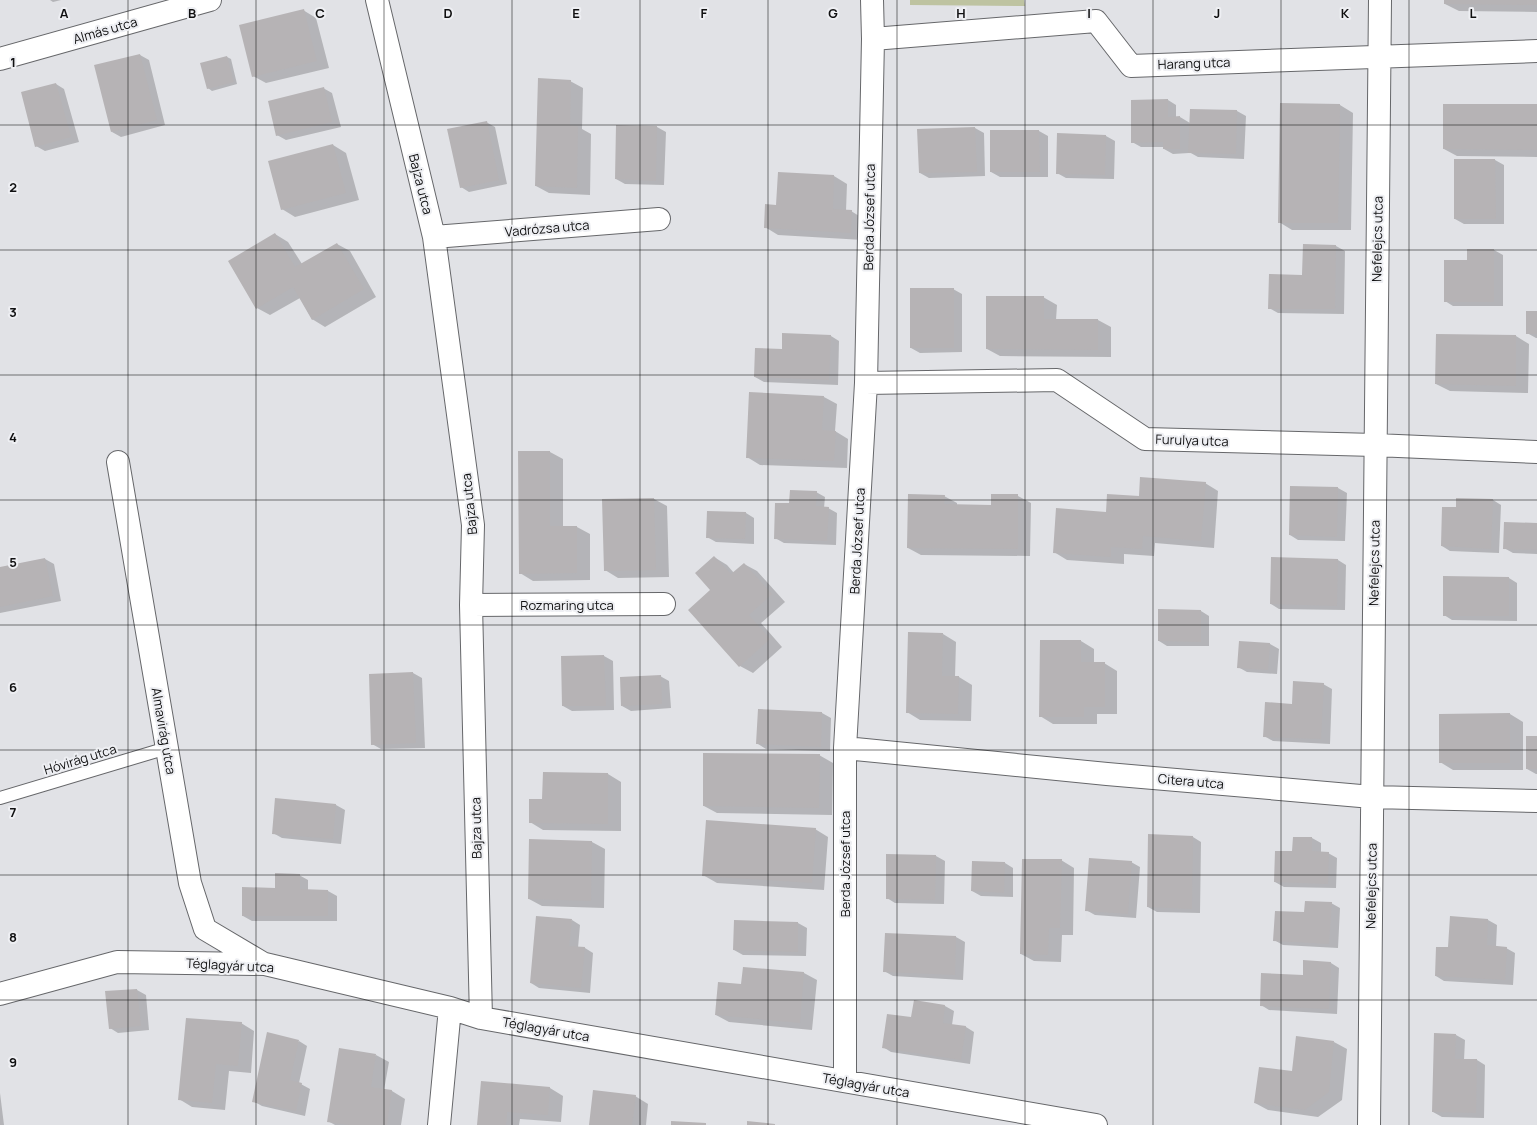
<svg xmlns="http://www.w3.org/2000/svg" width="1537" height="1125" font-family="Manrope,sans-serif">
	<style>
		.green { fill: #bec3a1 }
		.shadow { fill: #0003 }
		.building { fill: #b6b3b5 }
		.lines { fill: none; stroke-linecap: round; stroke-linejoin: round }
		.service-casing { stroke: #66676a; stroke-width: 14 }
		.minor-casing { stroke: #66676a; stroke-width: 24 }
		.service { stroke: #fff; stroke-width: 12 }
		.minor { stroke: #fff; stroke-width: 22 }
		.grid { fill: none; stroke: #101011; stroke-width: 1; stroke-opacity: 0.55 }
		.labels { text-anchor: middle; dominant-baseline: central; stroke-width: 4; stroke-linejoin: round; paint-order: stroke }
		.street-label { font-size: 13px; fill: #101011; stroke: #eeeff3 }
		.grid-label { font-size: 13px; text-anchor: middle; font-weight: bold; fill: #101011; stroke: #eeeff3; stroke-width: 4; stroke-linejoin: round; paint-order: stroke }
	</style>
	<rect width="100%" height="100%" fill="#e1e2e6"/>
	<path class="green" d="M910,0H1024L1025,6L910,5Z"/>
	<path class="shadow" d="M50,0H61L53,2Z
		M1445,0H1537V12L1459,11L1445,4Z
		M303,10L316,18L329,68L266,83L253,76Z
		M140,55L149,60L165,125L121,137L112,132Z
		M227,57L231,59L237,84L212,91L208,88Z
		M570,81L583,88L582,129L591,134L590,195L549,193L536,186Z
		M56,84L64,89L79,142L45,151L36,146Z
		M323,88L332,93L341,127L286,140L277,135Z
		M1168,100L1176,105V117H1180L1190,123L1191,110L1237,111L1246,116L1244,159L1198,157L1189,152V153L1173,154L1164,149V147H1141L1132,142Z
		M1340,105L1353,113L1351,230H1292L1279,222Z
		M1537,105V157L1457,156L1444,149Z
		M486,122L495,127L507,184L469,192L461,187Z
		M617,126L657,127L666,132L664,185L625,184L616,179Z
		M975,128L984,133L985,176L929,178L920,173L918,130Z
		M1039,131L1048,136V177H1000L991,172Z
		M1106,136L1115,141L1114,179L1066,178L1057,173Z
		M333,145L346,153L359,200L295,217L282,209Z
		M1495,160L1504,165V224H1464L1455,219Z
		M779,173L834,176L847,184L846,211H851L864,219L863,240L778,235L765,227L777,206Z
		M275,234L288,242L302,264L337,244L350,251L376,297L325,327L312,319L300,298L270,315L257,308Z
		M1336,246L1345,251L1344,314L1278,313L1269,308Z
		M1468,250H1494L1503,255V306H1453L1445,301L1468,261Z
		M953,289L962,294V352L920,353L911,348Z
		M1043,297L1057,305L1056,320H1098L1111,327V357L1000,356L987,349Z
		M1537,312V338H1536L1527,333Z
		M831,336L839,341L838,385L764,382L755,377L783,350Z
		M1516,336L1529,344L1528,393L1450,391L1436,384Z
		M824,397L837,404L835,431L848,439L847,468L760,465L747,457Z
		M550,452L563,459V527H577L590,534V580L533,581L520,573Z
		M1205,483L1218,491L1214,548L1155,543L1154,556L1124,554V564L1067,560L1054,552L1107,513L1140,497Z
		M1338,488L1347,493L1345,541L1298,540L1290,535Z
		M816,492L825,497L824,508H828L837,513L836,545L784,543L775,538L790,504Z
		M944,496L957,503V505L992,506L1018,496L1031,503L1030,556L921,555L908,548Z
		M654,499L667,506L669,577L618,578L605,570Z
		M1493,500L1501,505L1499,553L1450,551L1442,546Z
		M746,513L754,518V544L716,542L707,537Z
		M1537,524V554L1513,553L1504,548Z
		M714,557L727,565L734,573L744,564L757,571L785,602L761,623L782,647L753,673L740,666L711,590Z
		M45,559L54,564L61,601L0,613V568Z
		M1338,560L1346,565L1345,610L1279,609L1271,604Z
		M1509,578L1517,583V621L1452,620L1444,615Z
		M1201,611L1209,616V646H1167L1159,641Z
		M943,634L956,642L955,677H959L972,685L971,721L920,720L907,712Z
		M1041,641H1081L1094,649V663H1104L1117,671V714H1097V724H1053L1040,716Z
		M1240,642L1270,644L1279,649L1277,674L1247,672L1238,667Z
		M604,656L613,661L614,710L572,711L563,706Z
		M413,673L422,678L425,748L381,749L372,744L370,675Z
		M660,676L669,681L671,708L631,711L622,706Z
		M1323,684L1332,689L1330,744L1273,741L1264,736L1293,705Z
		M759,710L822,713L831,718L830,751L766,749L758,744Z
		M1510,714L1523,722V770H1453L1440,762Z
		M1537,737V774H1536L1527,769Z
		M819,755L833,763L832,815L717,813L704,806Z
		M544,773L608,774L621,782V831L543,830L530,822L543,800Z
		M336,805L345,810L341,844L282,838L273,833Z
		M815,829L828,837L824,890L717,883L703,875Z
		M1193,837L1201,842L1200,913L1157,912L1148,907Z
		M1294,838H1312L1321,843V852L1328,853L1337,858L1336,888L1284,887L1275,882L1293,852Z
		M530,840L592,842L605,849L604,908L542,906L529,899Z
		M887,855L936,856L945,861L944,904L895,903L887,898Z
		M1061,860L1074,868L1073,935H1062L1061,962L1034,961L1021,954Z
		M1131,862L1140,867L1136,918L1095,915L1086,910Z
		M1005,863L1013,868V897L981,896L972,891Z
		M299,875L308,880V890L328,891L337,896V921H252L243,916L276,889Z
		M1331,903L1340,908L1338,948L1283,945L1274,940L1305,913Z
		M1451,917L1488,920L1497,925L1496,947L1506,948L1515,953L1513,985L1444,981L1436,976L1449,948Z
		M572,920L580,925L578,948H585L593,953L590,993L539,988L531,983Z
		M798,923L807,928L806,956L743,955L734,950Z
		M956,937L965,942L963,980L893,976L884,971Z
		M1331,963L1339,968L1337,1014L1269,1010L1261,1005L1304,976Z
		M804,973L817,980L812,1030L729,1022L716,1015L742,985Z
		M137,990L146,995L149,1030L118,1033L110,1028L106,992Z
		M915,1002L945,1006L954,1011L952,1025L966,1027L974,1032L970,1064L891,1052L883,1047L912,1019Z
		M241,1023L254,1031L251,1073L229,1071L225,1110L192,1107L179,1099Z
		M1456,1035L1465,1040L1464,1060H1477L1485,1065L1484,1118L1442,1117L1433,1112Z
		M299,1041L307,1046L299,1083L310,1089L305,1116L262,1106L253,1101Z
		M1334,1042L1347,1049L1342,1100L1318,1117L1268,1110L1255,1103L1293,1072Z
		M376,1055L389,1062L384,1090L392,1091L405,1099L401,1125H335L328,1121Z
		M482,1082L550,1088L563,1096L561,1122L520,1119L519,1125H478Z
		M0,1093L4,1125H0Z
		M635,1096L648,1104L646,1125H590Z"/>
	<path class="building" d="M1444,0H1537V5L1444,4Z
		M304,9L317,61L252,77L239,25Z
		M140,54L157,120L111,132L94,65Z
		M227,56L234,82L207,89L200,63Z
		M538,78L571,80L570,125L578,126L577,188L535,186Z
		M56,83L71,137L35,147L21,92Z
		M324,87L332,122L276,136L268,101Z
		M1168,99V117L1180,116V149H1163V142L1131,143V100Z
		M1280,103L1340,104L1338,223H1278Z
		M1443,104H1537V150L1443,149Z
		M1190,109L1237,110L1236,154L1188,153Z
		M487,121L499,180L460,188L447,129Z
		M616,125L657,126L656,181L615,179Z
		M975,127L977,172L919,173L917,129Z
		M990,130H1039L1040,172H990Z
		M1057,133L1106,135L1105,175L1056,174Z
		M333,144L346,193L281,210L268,161Z
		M1454,159H1495L1496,219H1454Z
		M778,172L834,175L833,209L852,210L851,233L764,228L765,204L776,205Z
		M275,233L295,267L337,243L364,289L312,320L293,287L256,309L228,261Z
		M1303,244L1336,245L1335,309H1268L1269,274L1302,275Z
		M1467,249H1494V302H1444V260H1467Z
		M910,288H954V348H910Z
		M986,296H1044V319H1098V350L986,349Z
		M1526,311H1537V334H1526Z
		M782,333L831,335L829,380L754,377L755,348L782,349Z
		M1436,334L1516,335V386L1435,384Z
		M749,392L824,396L822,430L836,431L834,461L746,458Z
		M518,451H550V526H577V573L519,574Z
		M1140,477L1206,482L1201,541L1143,536L1142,549L1111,547V557L1053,553L1056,508L1106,512L1107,494L1139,496Z
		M1290,486L1338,487L1337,537L1289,535Z
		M790,490L817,491L816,506L829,507L827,541L774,539L775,503H789Z
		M908,494L945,495L944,504L991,505V494H1018V549L907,548Z
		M654,498L656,570L604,571L602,499Z
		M1456,498L1493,499L1491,549L1441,546L1442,507H1456Z
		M707,511L746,512L745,539L706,538Z
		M1504,522L1537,523V550L1503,549Z
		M714,556L731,574L744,563L772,594L749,615L770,639L739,667L688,610L710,590L695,573Z
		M1271,557L1338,559L1337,606L1270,604Z
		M45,558L53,596L0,607V567Z
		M1443,576L1509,577V616H1443Z
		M1158,609L1201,610V642L1158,641Z
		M908,632L943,633L942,676H959L958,714L906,713Z
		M1040,640H1081V662H1105V707H1084V717H1039Z
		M1239,641L1270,643L1268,670L1237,668Z
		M604,655L606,706H562L561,656Z
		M413,672L416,743L371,745L369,674Z
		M661,675L662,704L621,706L620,677Z
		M1293,681L1324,683L1321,739L1263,737L1265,702L1292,704Z
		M758,709L822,712L821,747L756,744Z
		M1510,713V763H1439V714Z
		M1526,736H1537V769H1526Z
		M703,753L820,754L819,808L703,806Z
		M543,772L608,773V824L529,823V799H542Z
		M275,798L336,804L333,839L272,834Z
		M706,820L816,828L812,883L702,876Z
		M1148,834L1193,836L1192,909L1147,907Z
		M1293,837H1312V851L1329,852L1328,884L1274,882L1275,851H1292Z
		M529,839L592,841L591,901L528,899Z
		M886,854L936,855L935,900L886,899Z
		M1089,858L1132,861L1128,914L1085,911Z
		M1022,859H1062L1060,928H1049L1048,955L1020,954Z
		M972,861L1005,862L1004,893L971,891Z
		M275,873L300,874V889L328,890V916H242V887L275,888Z
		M1305,901L1332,902L1329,944L1273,941L1275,911L1304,912Z
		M536,916L572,919L569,946L585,947L581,988L530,983Z
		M1450,916L1488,919L1487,945L1507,947L1505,980L1435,976L1436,947H1448Z
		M734,920L798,922V952L733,950Z
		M885,933L956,936L955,975L883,972Z
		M1303,960L1331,962L1329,1009L1260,1006L1261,973L1303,975Z
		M743,967L804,972L800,1023L715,1015L718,982L741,984Z
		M137,989L141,1026L109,1029L105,991Z
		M914,1000L945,1005L943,1023L966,1026L961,1060L882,1048L887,1014L911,1017Z
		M186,1018L242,1022L238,1066L216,1064L212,1103L178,1100Z
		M267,1032L299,1040L290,1080L302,1083L296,1111L252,1102Z
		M1434,1033L1456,1034L1455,1059H1477L1476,1113L1432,1112Z
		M1296,1036L1334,1041L1329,1092L1305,1110L1254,1103L1259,1067L1292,1071Z
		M339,1048L376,1054L371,1087L392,1090L387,1125H349L327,1122Z
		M481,1081L550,1087L548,1115L507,1112L506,1125H477Z
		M593,1090L636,1095L632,1125H589Z
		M671,1121L706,1123V1125H671Z
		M747,1121L775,1124V1125H747Z"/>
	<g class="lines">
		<g class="service-casing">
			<path id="service" d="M0,798L167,748"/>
		</g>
		<g class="minor-casing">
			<path id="minor" d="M377,0L434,237L473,525L471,605L481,1018
				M873,39L1096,21L1131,66L1537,51
				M0,59L210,0
				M434,237L659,219
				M866,383L1057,380L1145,439L1375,445L1537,452
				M118,462L190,883L205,929L264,964
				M471,605L664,604
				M845,748L1107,774L1372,797L1537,801
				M0,994L117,962L265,964L450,1008L481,1018L1096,1125
				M845,1081V748L866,383L873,39L872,0
				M439,1125L450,1008
				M1369,1125L1380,0"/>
		</g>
		<use href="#service" class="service"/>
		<use href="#minor" class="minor"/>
	</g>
	<path class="grid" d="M128,0V1125M256,0V1125M384,0V1125M512,0V1125M640,0V1125M768,0V1125M897,0V1125M1025,0V1125M1153,0V1125M1281,0V1125M1409,0V1125M0,125H1537M0,250H1537M0,375H1537M0,500H1537M0,625H1537M0,750H1537M0,875H1537M0,1000H1537"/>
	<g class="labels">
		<g class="street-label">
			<text transform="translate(105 30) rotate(-16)">Almás utca</text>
			<text transform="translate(1194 63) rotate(-2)">Harang utca</text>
			<text transform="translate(421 184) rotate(76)">Bajza utca</text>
			<text transform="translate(869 217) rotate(-89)">Berda József utca</text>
			<text transform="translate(547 228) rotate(-5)">Vadrózsa utca</text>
			<text transform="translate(1377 239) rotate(-89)">Nefelejcs utca</text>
			<text transform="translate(1192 440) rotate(2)">Furulya utca</text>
			<text transform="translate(469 504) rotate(-96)">Bajza utca</text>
			<text transform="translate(857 541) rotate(-87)">Berda József utca</text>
			<text transform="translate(1374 563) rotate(-89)">Nefelejcs utca</text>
			<text x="567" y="605">Rozmaring utca</text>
			<text transform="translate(164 731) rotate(80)">Almavirág utca</text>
			<text transform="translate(80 759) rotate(-17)">Hóvirág utca</text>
			<text transform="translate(1191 781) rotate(5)">Citera utca</text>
			<text transform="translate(476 828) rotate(-91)">Bajza utca</text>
			<text transform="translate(845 864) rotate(-90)">Berda József utca</text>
			<text transform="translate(1371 886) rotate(-89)">Nefelejcs utca</text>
			<text transform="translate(230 965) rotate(3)">Téglagyár utca</text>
			<text transform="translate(546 1029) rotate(10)">Téglagyár utca</text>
			<text transform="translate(866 1085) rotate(10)">Téglagyár utca</text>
		</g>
	</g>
	<g class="grid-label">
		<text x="64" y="18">A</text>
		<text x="192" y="18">B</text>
		<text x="320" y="18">C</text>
		<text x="448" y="18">D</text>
		<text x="576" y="18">E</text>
		<text x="704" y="18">F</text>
		<text x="833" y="18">G</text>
		<text x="961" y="18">H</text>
		<text x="1089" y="18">I</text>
		<text x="1217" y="18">J</text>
		<text x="1345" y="18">K</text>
		<text x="1473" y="18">L</text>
		<text x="13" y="67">1</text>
		<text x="13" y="192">2</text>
		<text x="13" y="317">3</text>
		<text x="13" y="442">4</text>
		<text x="13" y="567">5</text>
		<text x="13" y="692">6</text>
		<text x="13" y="817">7</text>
		<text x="13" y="942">8</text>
		<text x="13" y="1067">9</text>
	</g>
</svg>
